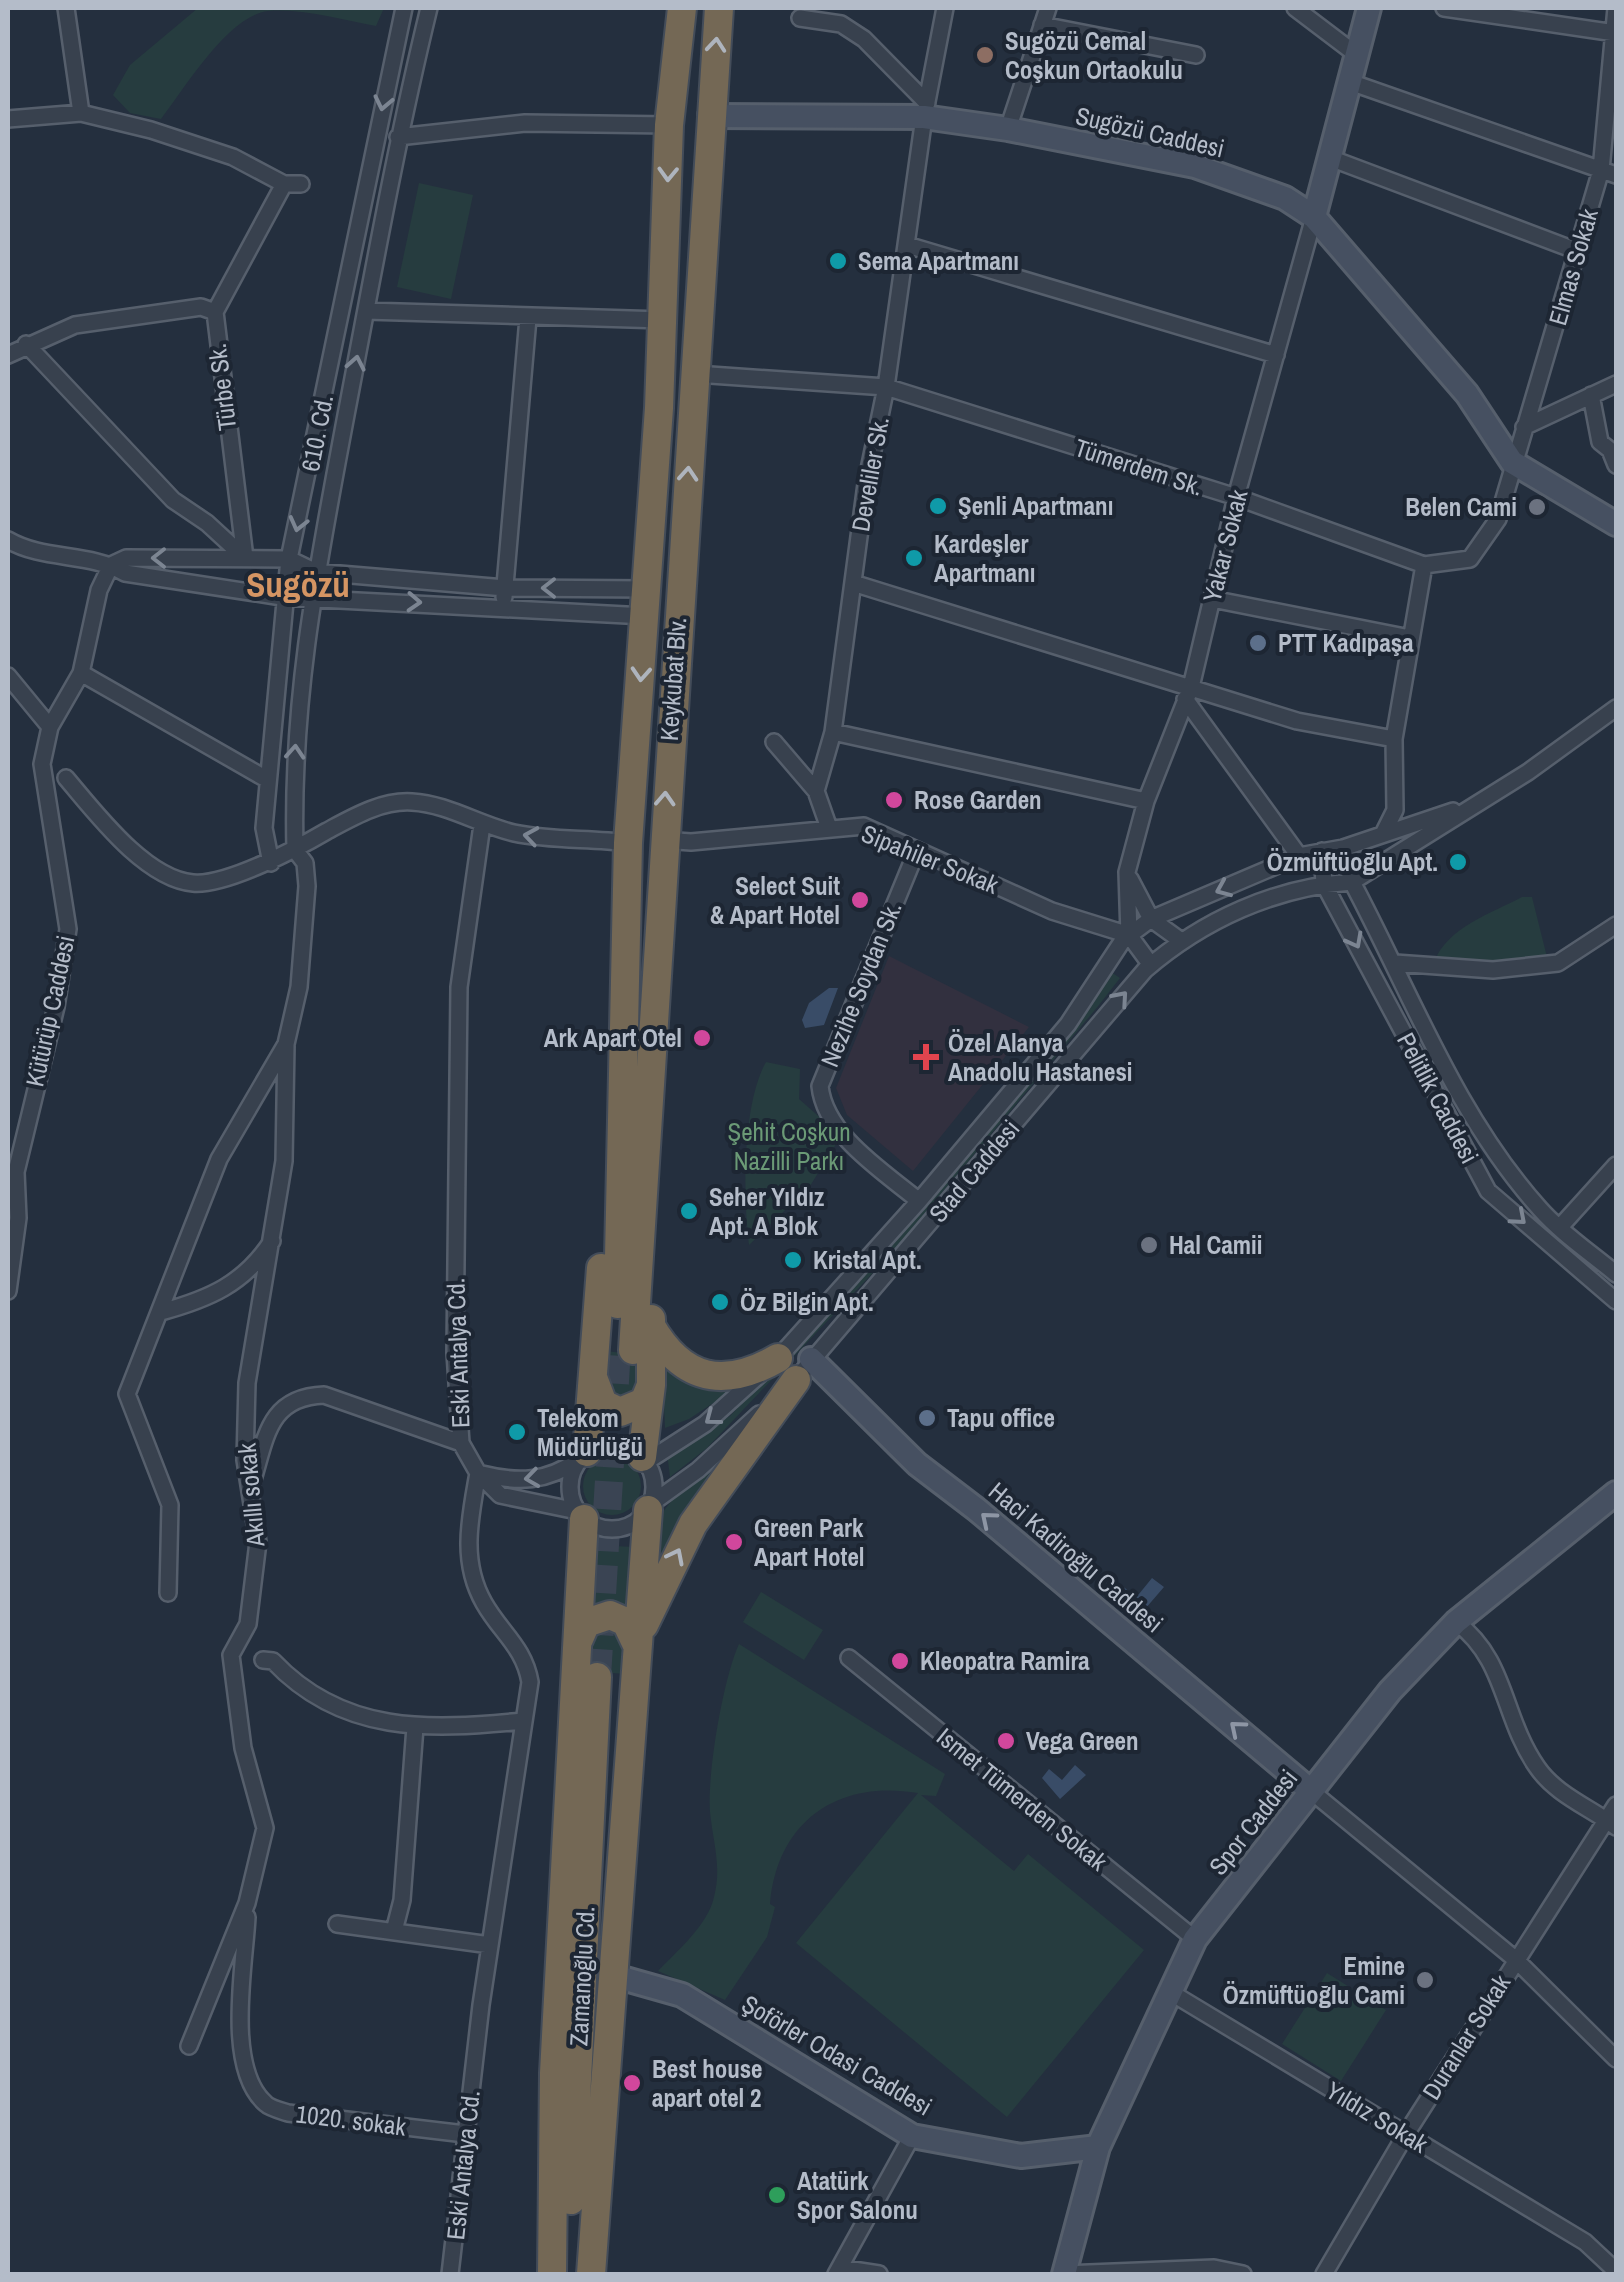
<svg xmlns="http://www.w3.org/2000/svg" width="1624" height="2282" font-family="'Archivo Narrow',sans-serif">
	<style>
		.medical { fill: #32303f }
		.green { fill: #263c3f }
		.water { fill: #394c67 }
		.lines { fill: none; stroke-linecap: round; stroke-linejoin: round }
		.highway-tunnel { stroke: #3a4453; stroke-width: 28; stroke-dasharray: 28 14; stroke-linecap: butt }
		.street-casing { stroke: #565f6c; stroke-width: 20 }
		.secondary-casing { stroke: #565f6c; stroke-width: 28 }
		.highway-casing { stroke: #434c59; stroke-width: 32 }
		.street { stroke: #38414e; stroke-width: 15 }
		.secondary { stroke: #465061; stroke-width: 22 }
		.highway { stroke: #746855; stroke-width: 28 }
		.oneway { stroke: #aeb4bd }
		.oneway2 { stroke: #7c8592 }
		.oneway3 { stroke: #8e96a5 }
		.education-dot { fill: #8d6e63; stroke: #1d2633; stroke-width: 4 }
		.culture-dot { fill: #0f9aa8; stroke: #1d2633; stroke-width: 4 }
		.worship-dot { fill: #6b7280; stroke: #1d2633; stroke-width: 4 }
		.service-dot { fill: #5c6f8a; stroke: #1d2633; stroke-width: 4 }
		.hotel-dot { fill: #d1479c; stroke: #1d2633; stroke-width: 4 }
		.health-dot { fill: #e0444e; stroke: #1d2633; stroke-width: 4 }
		.leisure-dot { fill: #2e9e5b; stroke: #1d2633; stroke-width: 4 }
		.labels { text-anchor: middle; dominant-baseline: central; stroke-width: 8; stroke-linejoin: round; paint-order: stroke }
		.poi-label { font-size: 25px; font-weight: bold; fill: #b4bcc9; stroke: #1d2633; text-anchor: start }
		.street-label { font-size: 25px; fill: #b4bcc9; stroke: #1d2633 }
		.park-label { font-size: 25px; fill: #6b9a76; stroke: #1d2633 }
		.district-label { font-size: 35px; font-weight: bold; fill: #d59563; stroke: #1d2633 }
	</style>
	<rect width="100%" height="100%" fill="#242f3e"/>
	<path class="medical" d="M889,956L1029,1027L913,1171L847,1115L836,1088Z"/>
	<path class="green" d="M198,8H384L376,26C342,20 303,8 268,11C228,16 185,88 161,119L130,113L113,95L130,65Z
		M419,183L473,195L451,299L397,287Z
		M1522,897H1532L1548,961L1492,967L1434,962C1448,927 1490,914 1522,897Z
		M1108,970L1120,978L1099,1005L887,1258L707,1448L670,1477L667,1453L730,1416L886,1251L1032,1081L1093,1001Z
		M766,1062L800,1069L799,1099L841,1136L810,1186L749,1245C743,1197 742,1105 766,1062Z
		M604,1351L645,1355L643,1386L628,1406L601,1386Z
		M662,1361L701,1387L733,1390L689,1419L665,1428Z
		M760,1423L649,1602L659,1517L676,1495Z
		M583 1486a29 29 0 1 1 58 0a29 29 0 1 1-58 0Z
		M591,1545L635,1547L629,1617L592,1611Z
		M761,1592L823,1630L804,1660L743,1622Z
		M593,1625L625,1630L626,1674L583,1671Z
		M739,1644L945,1774L936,1796L921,1795L1014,1871L1028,1854L1144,1950L1007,2117L796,1943L918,1793C837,1779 777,1822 770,1904L775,1907L767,1937L725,2000L658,1971C677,1951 708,1925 714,1897C722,1867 713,1842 710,1812C707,1774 723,1679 739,1644Z
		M1327,1973L1386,2010L1341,2081L1282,2044Z"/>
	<path class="water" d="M829,988H838L824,1025L805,1028L802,1020L809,1003Z
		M1152,1578L1164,1587L1145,1609L1134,1605L1128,1611L1109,1595L1119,1583L1132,1594H1139Z
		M1075,1765L1086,1775L1060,1799L1042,1778L1049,1769L1062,1780Z"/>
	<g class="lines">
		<path class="highway-tunnel" d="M597,1677L617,1348"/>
		<g class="street-casing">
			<path id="street" d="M66,8L81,113
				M1295,8L1357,55
				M1444,8L1615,33
				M800,18L841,24L864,39L927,103
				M1042,25L1196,55
				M1350,82L1616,175
				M8,119L81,113L151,130L233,157L284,184H301
				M1008,129L1048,8
				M398,137L525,123L669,125
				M1330,158L1577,251
				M907,245L1276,355
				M366,311L663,320
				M215,312L284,184
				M26,344L173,500L207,523L245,558
				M8,355L75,325L201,307L215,312L245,558
				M696,374L886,387L1236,497L1424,565L1470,559L1498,519L1601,170L1616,8
				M1591,395L1600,442L1610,450L1616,465
				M1524,427L1616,384
				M8,540C44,561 89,552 125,573L282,597L645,616
				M111,565L126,558L289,559L316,572L505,588L647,589
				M853,583L1297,721L1394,739
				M504,597L528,318
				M1212,599L1410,638
				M81,673L268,780
				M8,676L50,727
				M1185,699L1299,856
				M833,732L1146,801
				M774,742L816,791
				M66,778C95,812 145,879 193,883C226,886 298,848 327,831C353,817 382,800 412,802C448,804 479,825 514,833C552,841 590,838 628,843
				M482,825L459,987L455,1353L461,1443L478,1473L500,1495L577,1511
				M829,828L816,791L833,732L866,484L886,387L924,117L945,8
				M1384,832L1395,810L1394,739L1424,565
				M663,840L691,842L864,826L1052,911L1129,935
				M1343,848L1352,882C1410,991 1456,1116 1540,1209C1561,1233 1591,1253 1616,1274
				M295,850C291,696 318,565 346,415C372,279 396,143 429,8
				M917,850L820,1086C825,1135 883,1171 919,1201
				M1322,851L1324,884L1488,1191L1616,1301
				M271,863L264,828L289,559L404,8
				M1130,879L1151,919L1180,940
				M1395,963L1493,970L1558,963L1616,925
				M1151,965L1129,935L1127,872L1146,801L1191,687L1236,497L1314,217
				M1560,1227L1616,1165
				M8,1291L18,1218L16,1172L56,1007L68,929L42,764L50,727L81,673L99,590L111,565
				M161,1312C209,1299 244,1284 272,1241
				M791,1385L1145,970C1203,920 1275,887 1352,882L1528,772L1616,708
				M570 1487a42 42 0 1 1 84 0a42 42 0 1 1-84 0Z
				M646,1462L705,1424L778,1358L919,1201L1068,1024L1123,940L1151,919L1299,856L1343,848L1453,811
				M482,1474C518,1483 547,1482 578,1460
				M252,1483C266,1438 268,1397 324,1395L461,1443
				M651,1504L698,1470L759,1414
				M168,1593L170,1505L127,1394L219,1159L286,1044L299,987L307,886L305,863L295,850
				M1456,1622C1507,1660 1502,1717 1537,1767C1556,1795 1591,1808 1616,1827
				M849,1658L1195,1939
				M263,1660L273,1661C343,1735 429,1730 523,1721
				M1311,1791L1515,1959L1616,2059
				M247,1917C245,1963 224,2068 266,2104C270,2108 282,2111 288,2113L465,2134
				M337,1924L490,1945
				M394,1931L402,1900L415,1727
				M1170,1992L1585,2242L1616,2271
				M189,2046L247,1903L265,1828L243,1748L231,1655L248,1624L258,1542L245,1460L247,1383L284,1161L286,1044
				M840,2268L879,2274
				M450,2274L481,2005L530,1682C524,1647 501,1633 484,1603C460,1561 470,1518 478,1473
				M836,2274L912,2136
				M1064,2274L1214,2268L1243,2274
				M1324,2274L1406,2134L1616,1805"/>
		</g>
		<g class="secondary-casing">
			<path id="secondary" d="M710,116L924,117L1008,129L1195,166L1285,198L1314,217L1467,394L1512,462L1616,524
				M1314,217L1369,8
				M811,1359L917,1464L976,1509L1311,1791
				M615,1976L682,1995L912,2136L1021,2156L1098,2147
				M1064,2274L1098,2147L1195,1939L1390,1691L1456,1622L1616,1493"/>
		</g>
		<g class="highway-casing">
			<path id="highway" d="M618,1304L628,843L659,408L669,125L682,8
				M651,1326C683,1381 724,1389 778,1358
				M633,1350L719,8
				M594,1380L603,1404L620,1412L644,1402L651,1385
				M587,1452L601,1268
				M642,1457L651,1385V1319
				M644,1625L693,1524L796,1380
				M579,1639L586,1623L610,1615L626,1622L636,1643
				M571,2200L597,1677
				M552,2274L554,2073L584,1519
				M591,2274L648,1510"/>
		</g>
		<use href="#street" class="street"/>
		<use href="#secondary" class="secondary"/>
		<use href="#highway" class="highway"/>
	</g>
	<defs><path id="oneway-chevron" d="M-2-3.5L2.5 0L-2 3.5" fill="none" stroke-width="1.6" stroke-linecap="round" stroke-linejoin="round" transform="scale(2.5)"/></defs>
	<g class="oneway">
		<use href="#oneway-chevron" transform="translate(716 45) rotate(-85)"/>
		<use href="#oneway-chevron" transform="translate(668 174) rotate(92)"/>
		<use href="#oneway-chevron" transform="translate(688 474) rotate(-86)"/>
		<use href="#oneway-chevron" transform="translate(641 674) rotate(94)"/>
		<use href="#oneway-chevron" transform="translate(665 799) rotate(-87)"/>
		<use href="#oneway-chevron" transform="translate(676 1556) rotate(-63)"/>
	</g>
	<g class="oneway2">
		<use href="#oneway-chevron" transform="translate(383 103) rotate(102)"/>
		<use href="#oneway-chevron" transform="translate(356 363) rotate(-79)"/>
		<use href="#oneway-chevron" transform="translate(298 524) rotate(104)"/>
		<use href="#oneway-chevron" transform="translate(159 558) rotate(180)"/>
		<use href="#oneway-chevron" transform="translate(549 588) rotate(-180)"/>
		<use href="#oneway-chevron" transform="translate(414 602) rotate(3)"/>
		<use href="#oneway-chevron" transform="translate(295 752) rotate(-86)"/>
		<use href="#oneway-chevron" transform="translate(531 836) rotate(-171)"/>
		<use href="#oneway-chevron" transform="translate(1223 889) rotate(157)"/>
		<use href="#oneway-chevron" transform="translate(1355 941) rotate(62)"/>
		<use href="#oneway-chevron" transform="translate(1121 998) rotate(-49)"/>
		<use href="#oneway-chevron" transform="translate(1519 1218) rotate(41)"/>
		<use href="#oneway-chevron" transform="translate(712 1418) rotate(143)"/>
		<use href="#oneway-chevron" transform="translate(532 1478) rotate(172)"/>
	</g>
	<g class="oneway3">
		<use href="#oneway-chevron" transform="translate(988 1519) rotate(-140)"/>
		<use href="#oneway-chevron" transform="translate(1237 1728) rotate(-140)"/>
	</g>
	<circle class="education-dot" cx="985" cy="55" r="10"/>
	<g class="culture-dot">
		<circle cx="838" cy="261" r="10"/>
		<circle cx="938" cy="506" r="10"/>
		<circle cx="914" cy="558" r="10"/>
		<circle cx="1458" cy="862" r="10"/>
		<circle cx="689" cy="1211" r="10"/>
		<circle cx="793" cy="1260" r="10"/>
		<circle cx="720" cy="1302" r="10"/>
		<circle cx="517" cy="1432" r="10"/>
	</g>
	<g class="worship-dot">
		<circle cx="1537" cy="507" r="10"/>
		<circle cx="1149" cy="1245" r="10"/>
		<circle cx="1425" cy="1980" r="10"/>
	</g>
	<g class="service-dot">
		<circle cx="1258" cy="643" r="10"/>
		<circle cx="927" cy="1418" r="10"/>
	</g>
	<g class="hotel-dot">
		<circle cx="894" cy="800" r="10"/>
		<circle cx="860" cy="900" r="10"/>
		<circle cx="702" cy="1038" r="10"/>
		<circle cx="734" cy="1542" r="10"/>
		<circle cx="900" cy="1661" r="10"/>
		<circle cx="1006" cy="1741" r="10"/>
		<circle cx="632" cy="2083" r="10"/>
	</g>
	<path class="health-dot" d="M921 1042h10v10h10v10h-10v10h-10v-10h-10v-10h10z"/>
	<circle class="leisure-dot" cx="777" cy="2195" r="10"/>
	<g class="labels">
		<g class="poi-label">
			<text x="1005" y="41">Sugözü Cemal<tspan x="1005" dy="29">Coşkun Ortaokulu</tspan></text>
			<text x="858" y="261">Sema Apartmanı</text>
			<text x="958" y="506">Şenli Apartmanı</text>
			<text x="1517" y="507" text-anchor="end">Belen Cami</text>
			<text x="934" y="544">Kardeşler<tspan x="934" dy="29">Apartmanı</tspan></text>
			<text x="1278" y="643">PTT Kadıpaşa</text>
			<text x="914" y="800">Rose Garden</text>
			<text x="1438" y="862" text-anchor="end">Özmüftüoğlu Apt.</text>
			<text x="840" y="886" text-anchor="end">Select Suit<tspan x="840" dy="29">&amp; Apart Hotel</tspan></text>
			<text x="682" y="1038" text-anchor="end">Ark Apart Otel</text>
			<text x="948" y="1043">Özel Alanya<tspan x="948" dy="29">Anadolu Hastanesi</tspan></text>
			<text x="709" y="1197">Seher Yıldız<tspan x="709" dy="29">Apt. A Blok</tspan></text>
			<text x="1169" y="1245">Hal Camii</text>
			<text x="813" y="1260">Kristal Apt.</text>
			<text x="740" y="1302">Öz Bilgin Apt.</text>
			<text x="537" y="1418">Telekom<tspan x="537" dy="29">Müdürlüğü</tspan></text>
			<text x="947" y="1418">Tapu office</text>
			<text x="754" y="1528">Green Park<tspan x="754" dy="29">Apart Hotel</tspan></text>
			<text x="920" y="1661">Kleopatra Ramira</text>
			<text x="1026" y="1741">Vega Green</text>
			<text x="1405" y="1966" text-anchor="end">Emine<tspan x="1405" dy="29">Özmüftüoğlu Cami</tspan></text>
			<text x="652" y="2069">Best house<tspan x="652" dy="29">apart otel 2</tspan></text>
			<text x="797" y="2181">Atatürk<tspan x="797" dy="29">Spor Salonu</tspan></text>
		</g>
		<g class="street-label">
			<text transform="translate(1150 132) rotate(13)">Sugözü Caddesi</text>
			<text transform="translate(1573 267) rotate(-74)">Elmas Sokak</text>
			<text transform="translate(222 387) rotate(-97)">Türbe Sk.</text>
			<text transform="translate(317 433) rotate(-79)">610. Cd.</text>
			<text transform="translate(1139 467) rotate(18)">Tümerdem Sk.</text>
			<text transform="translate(870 474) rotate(-80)">Develiler Sk.</text>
			<text transform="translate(1225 546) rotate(-76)">Yakar Sokak</text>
			<text transform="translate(673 679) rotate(-86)">Keykubat Blv.</text>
			<text transform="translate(930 859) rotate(22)">Sipahiler Sokak</text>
			<text transform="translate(861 984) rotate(-68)">Nezihe Soydan Sk.</text>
			<text transform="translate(50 1011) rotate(-78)">Kütürüp Caddesi</text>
			<text transform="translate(1438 1098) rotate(62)">Pelitlik Caddesi</text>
			<text transform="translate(974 1171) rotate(-50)">Stad Caddesi</text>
			<text transform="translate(458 1353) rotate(-92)">Eski Antalya Cd.</text>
			<text transform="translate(251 1495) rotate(-95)">Akıllı sokak</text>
			<text transform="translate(1076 1557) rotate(40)">Haci Kadiroğlu Caddesi</text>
			<text transform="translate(1022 1799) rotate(39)">Ismet Tümerden Sokak</text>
			<text transform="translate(1253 1822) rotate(-52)">Spor Caddesi</text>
			<text transform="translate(582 1976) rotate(-87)">Zamanoğlu Cd.</text>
			<text transform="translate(1466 2037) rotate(-58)">Duranlar Sokak</text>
			<text transform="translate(837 2055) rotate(30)">Şoförler Odasi Caddesi</text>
			<text transform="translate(1377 2117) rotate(31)">Yıldız Sokak</text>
			<text transform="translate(351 2120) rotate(7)">1020. sokak</text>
			<text transform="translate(463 2165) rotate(-84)">Eski Antalya Cd.</text>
		</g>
		<g class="park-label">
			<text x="789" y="1132">Şehit Coşkun<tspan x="789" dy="29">Nazilli Parkı</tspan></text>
		</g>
		<g class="district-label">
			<text x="298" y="584">Sugözü</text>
		</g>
	</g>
	<rect width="1624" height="2282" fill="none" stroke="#b4bcc9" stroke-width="20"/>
</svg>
